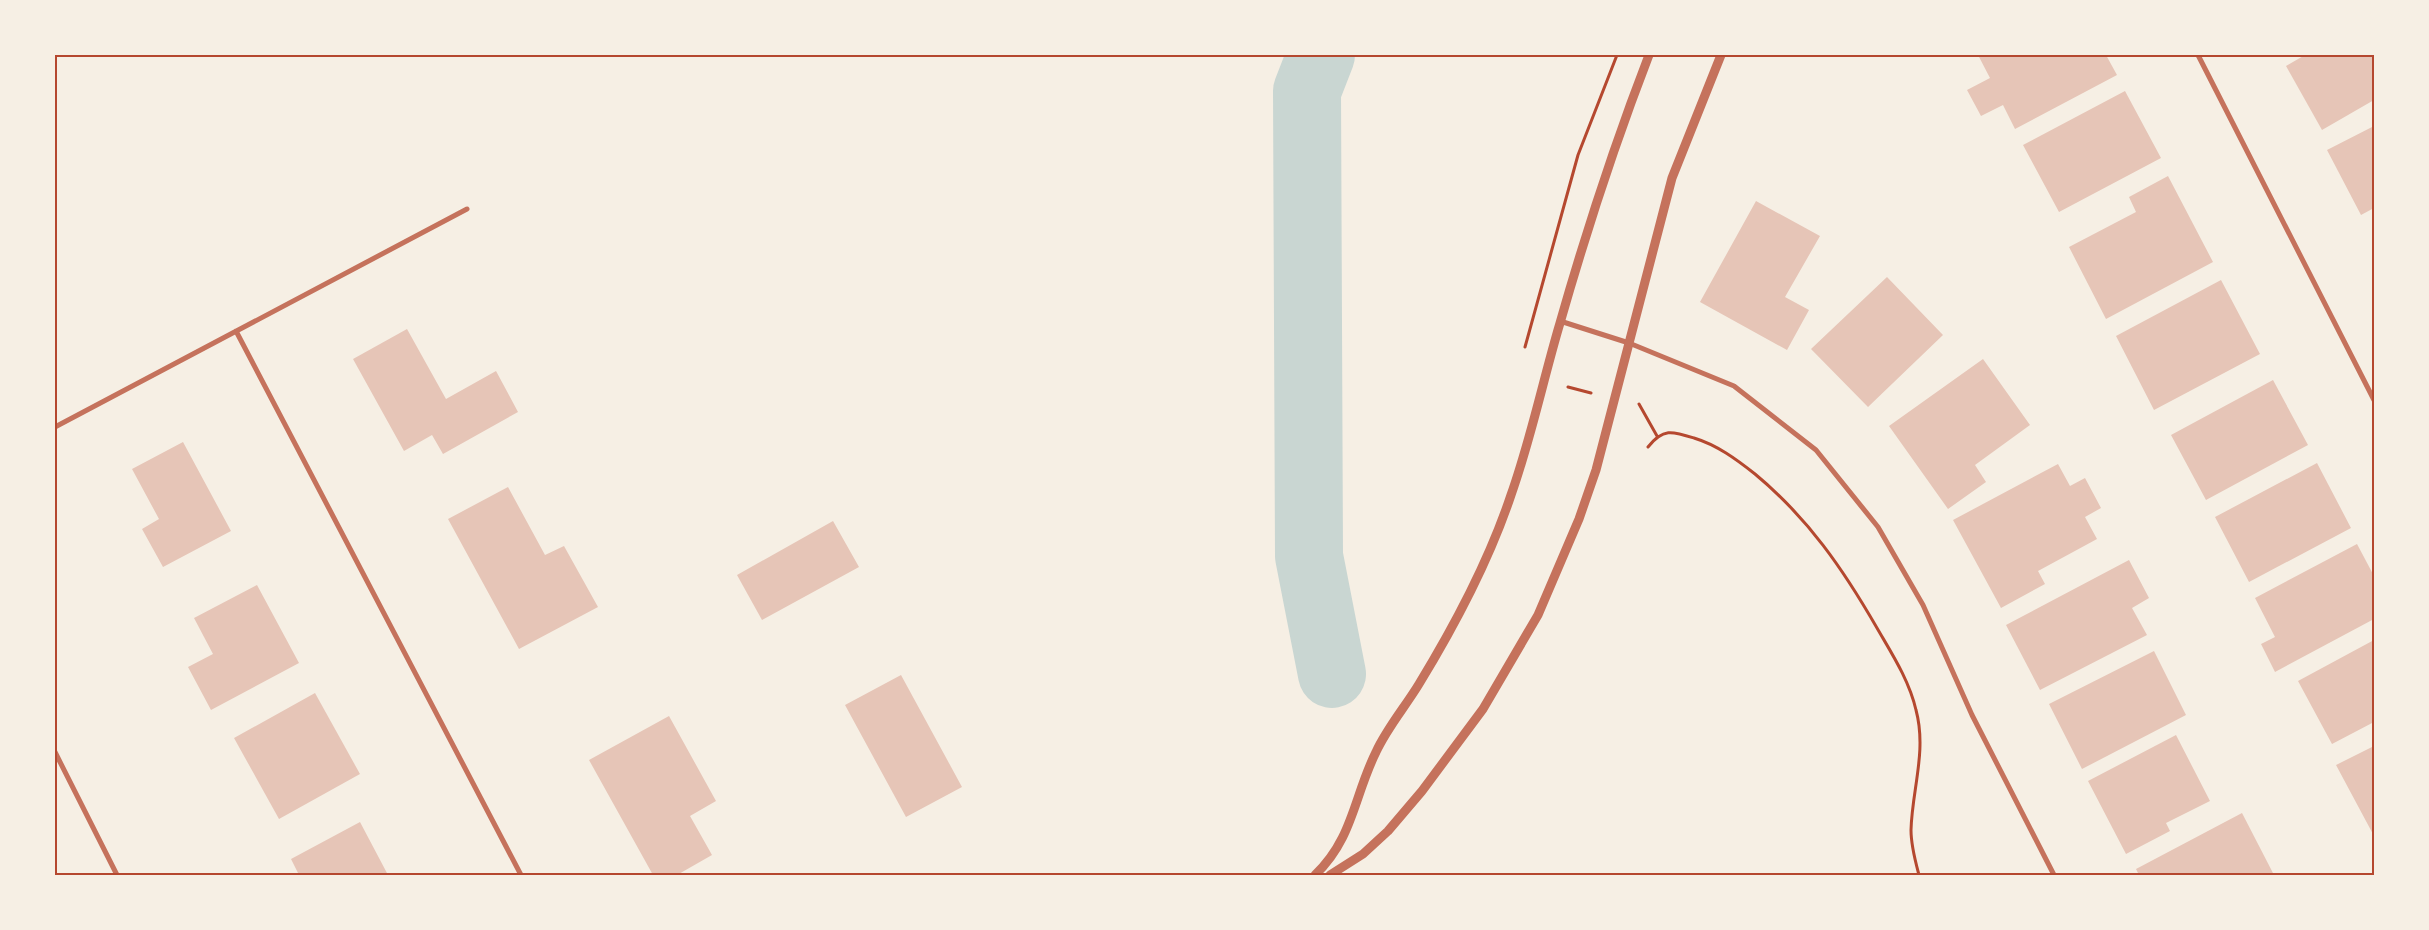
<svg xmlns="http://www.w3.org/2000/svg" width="2429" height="930" font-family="Montserrat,sans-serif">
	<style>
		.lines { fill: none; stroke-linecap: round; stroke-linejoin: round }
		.river { stroke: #c9d6d2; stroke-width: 68 }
		.building { fill: #e6c5b7 }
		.path { stroke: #b5482f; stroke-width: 3 }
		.minor { stroke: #c5725c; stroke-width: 5 }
		.tertiary { stroke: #c5725c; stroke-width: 9 }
		.neatline { fill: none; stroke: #b5482f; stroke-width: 2 }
	</style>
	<rect width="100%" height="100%" fill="#f6efe4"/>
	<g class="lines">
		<path class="river" d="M1321,55L1307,91L1309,556L1332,674"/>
	</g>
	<path class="building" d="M1978,55H2106L2117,75L2015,129L2003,105L1981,116L1967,90L1990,78Z
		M2305,55H2374V100L2322,130L2286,66Z
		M2125,91L2161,158L2059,212L2023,145Z
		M2374,126V208L2361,215L2327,150Z
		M2168,176L2213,262L2106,319L2069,247L2136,212L2129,197Z
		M1756,201L1820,236L1785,297L1809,310L1787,350L1700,302Z
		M1887,277L1943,335L1868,407L1811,349Z
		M2221,280L2260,354L2154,410L2116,336Z
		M407,329L446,399L496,371L518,412L443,454L432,435L404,451L353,359Z
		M1983,359L2030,425L1975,465L1986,482L1948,509L1889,426Z
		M2273,380L2308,445L2206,500L2171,435Z
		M183,442L231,531L163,567L142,529L159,519L132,469Z
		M2317,463L2351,528L2249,582L2215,517Z
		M2058,464L2070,486L2085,478L2101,508L2085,517L2097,539L2038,571L2045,584L2001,608L1953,520Z
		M508,487L545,555L564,546L598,607L519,649L448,519Z
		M833,521L859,567L762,620L737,575Z
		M2357,544L2374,576V619L2275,672L2261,644L2275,637L2255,598Z
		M2129,560L2149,598L2132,608L2147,635L2040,690L2006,625Z
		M257,585L299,663L211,710L188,667L213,654L194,618Z
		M2374,640V722L2332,744L2298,681Z
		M2154,651L2186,715L2082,769L2049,704Z
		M901,675L962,787L906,817L845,705Z
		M315,693L360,774L279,819L234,738Z
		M669,716L716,801L690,816L712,855L677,875H653L589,760Z
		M2176,735L2210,801L2166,823L2170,831L2126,854L2088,781Z
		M2374,746V836L2336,765Z
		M2242,813L2274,875H2139L2136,869Z
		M360,822L388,875H299L291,859Z"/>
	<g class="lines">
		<path class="path" d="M1525,347L1578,155L1617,55
			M1568,387L1591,393
			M1639,404L1657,436
			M1648,447C1663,428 1672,431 1694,438C1717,445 1736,459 1755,474C1808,518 1843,569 1877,628C1892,654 1909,680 1916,710C1927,751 1912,790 1911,830C1911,846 1915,860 1919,875"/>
		<path class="minor" d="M2198,55L2374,400
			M1560,321L1629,343L1734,386L1816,450L1878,527L1923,605L1972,715L2054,875
			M236,331L521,875
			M55,427L467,209
			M55,752L117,875"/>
		<path class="tertiary" d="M1315,875C1353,839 1354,796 1376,752C1387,728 1405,707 1419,684C1455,625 1489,561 1511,495C1531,439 1543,380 1560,323C1586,232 1615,143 1649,55
			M1330,875L1363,854L1388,831L1422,791L1483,709L1538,615L1579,519L1596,470L1672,178L1721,55"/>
	</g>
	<rect width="2429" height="930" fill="none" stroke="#f6efe4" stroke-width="112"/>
	<rect x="56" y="56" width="2317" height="818" class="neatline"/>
</svg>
